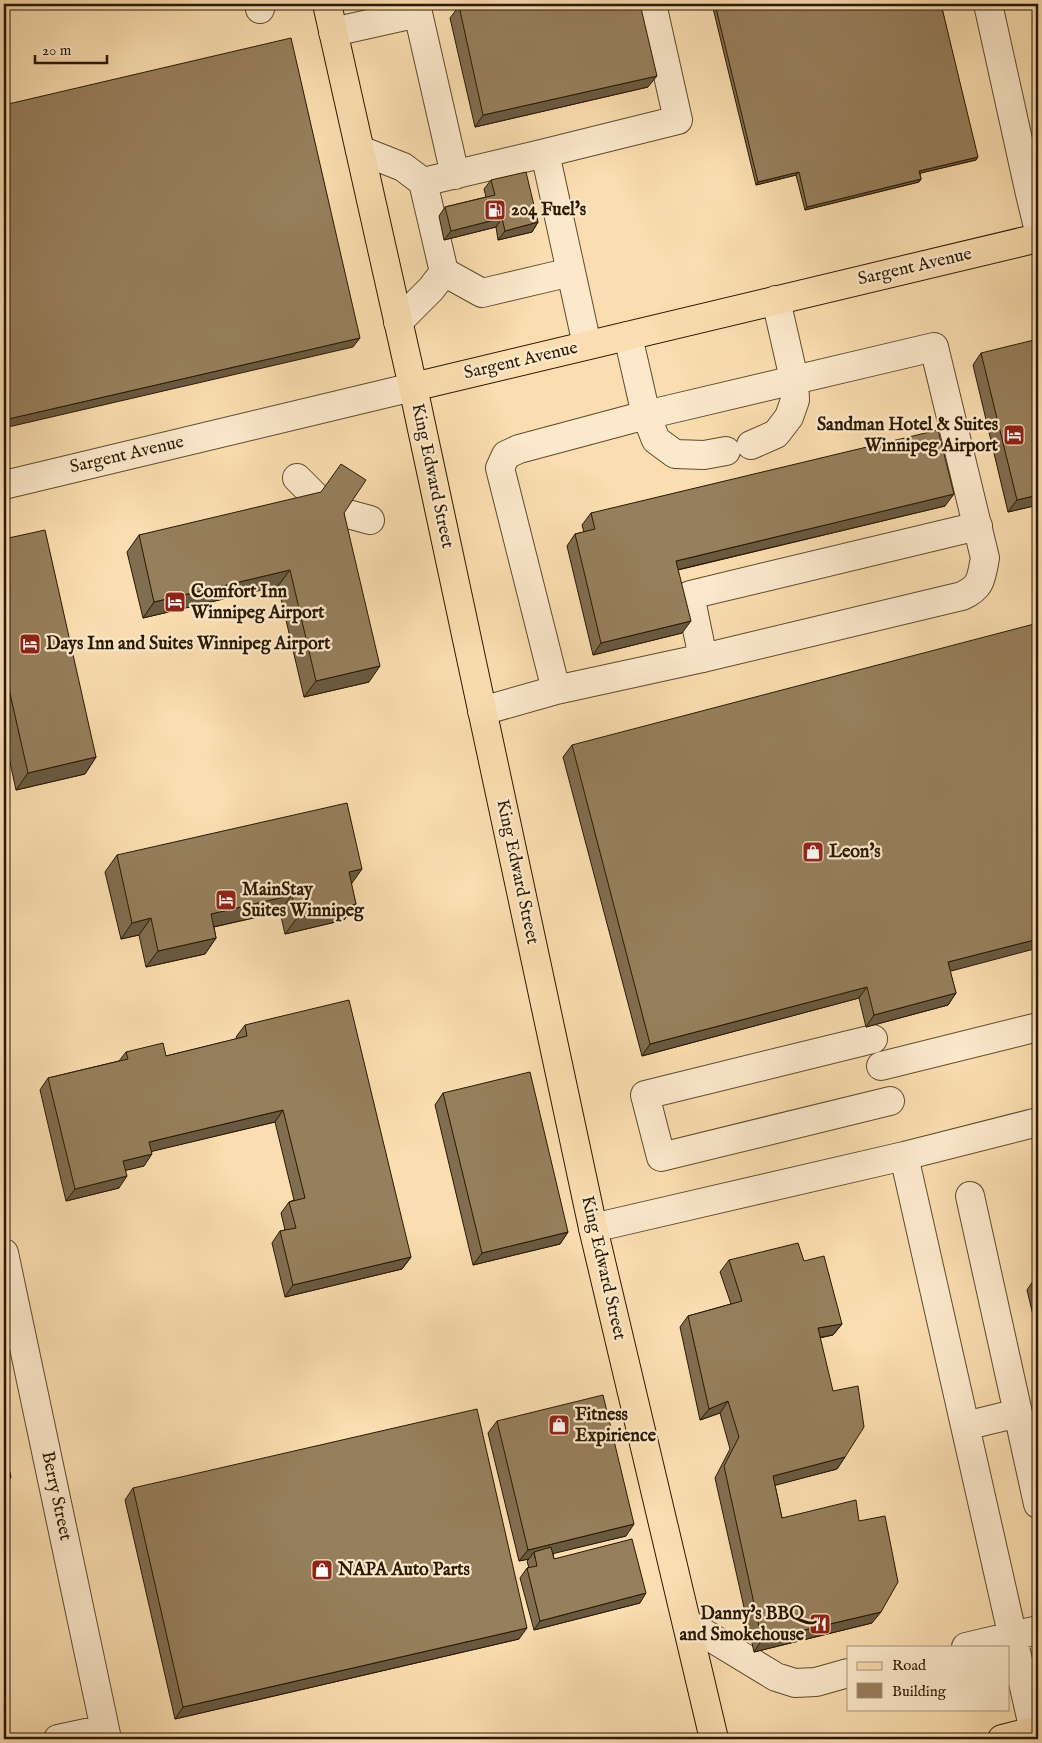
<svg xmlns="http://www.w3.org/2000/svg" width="1042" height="1743" font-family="'IM FELL English',serif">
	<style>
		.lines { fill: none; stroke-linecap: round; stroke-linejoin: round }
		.minor-casing { stroke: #5e4a2c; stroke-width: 30 }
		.major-casing { stroke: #2a1900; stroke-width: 30 }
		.minor { stroke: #fce9cc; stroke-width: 28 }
		.major { stroke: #faddb0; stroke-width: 28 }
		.wall { fill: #816d4f; stroke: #2a1900 }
		.shaded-wall { fill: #695940; stroke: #2a1900 }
		.building { fill: #967f5c; stroke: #2a1900 }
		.labels { text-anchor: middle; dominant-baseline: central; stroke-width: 4.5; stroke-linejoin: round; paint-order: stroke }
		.poi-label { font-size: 18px; font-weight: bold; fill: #2a1900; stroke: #fce9cc; text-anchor: start }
		.street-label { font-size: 18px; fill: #2a1900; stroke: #fce9cc }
	</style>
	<rect width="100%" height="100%" fill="#faddb0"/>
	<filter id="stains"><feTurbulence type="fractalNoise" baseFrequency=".004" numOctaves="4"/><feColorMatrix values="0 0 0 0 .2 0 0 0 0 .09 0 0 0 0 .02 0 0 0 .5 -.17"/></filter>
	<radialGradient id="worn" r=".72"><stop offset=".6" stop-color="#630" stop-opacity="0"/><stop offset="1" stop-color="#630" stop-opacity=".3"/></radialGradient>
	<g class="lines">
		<g class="minor-casing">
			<path id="minor" d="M259,4L260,9
				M988,4L1030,194L1038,227
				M333,32L418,13L455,175
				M360,150L403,167L423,182L444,272L431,289L398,322
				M545,153L678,120L652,4
				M423,182L545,153L587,345
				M444,272L482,293L571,272
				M628,336L646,415L656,440L675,454L704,455L726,451
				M751,445L776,434L789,417L795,400L794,379L776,300
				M297,478L317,498
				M4,485L413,387
				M344,513L370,520
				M703,658L690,595L978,526
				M482,711L556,690L500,468L506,455L519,449L646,415L934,347L985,558C981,578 982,587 962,596L703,658L556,690
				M873,1039L645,1095L661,1157L890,1101
				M881,1066L1038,1027
				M904,1156L1038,1122
				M970,1196L1018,1413
				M593,1228L904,1156L1034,1731
				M4,1253L107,1739
				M965,1426L1018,1413L1038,1504
				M687,1623L776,1677L795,1683L816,1682L848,1673
				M966,1647L1038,1630
				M58,1739L105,1729"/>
		</g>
		<g class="major-casing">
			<path id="major" d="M327,4L413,387L593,1228L714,1739
				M413,387L1038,238
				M1002,1739L1038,1730"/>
		</g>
		<use href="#minor" class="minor"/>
		<use href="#major" class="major"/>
	</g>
	<path class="wall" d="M712,4H941L976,160L920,173L921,179L919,182L805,210L796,175L756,185Z
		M459,6L648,87L475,127L450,18Z
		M491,180L538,222L532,232L498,240L496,227L444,240L439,216L445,207L486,197L484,189Z
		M981,353L1038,505L1008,512L973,365Z
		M945,506L678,570L682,633L593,655L567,546L575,534L584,532L582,525L591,513Z
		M344,513L369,682L304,697L278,586L143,618L127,552L139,535Z
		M4,539L96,757L85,774L16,790L4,735Z
		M572,745L950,971L956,993L948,1005L866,1027L859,998L642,1056L563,757Z
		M117,855L351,884L356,904L344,920L285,934L280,912L214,927L216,938L205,954L146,967L139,935L121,939L105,872Z
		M245,1025L411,1257L402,1269L285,1297L272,1243L280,1231L285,1230L281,1213L289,1202L294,1200L275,1122L152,1151L144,1166L126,1170L119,1188L66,1201L40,1090L48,1078L119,1061L126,1052L166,1056L237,1039L236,1037Z
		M443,1093L568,1232L560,1244L473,1265L435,1105Z
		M729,1260L804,1261L842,1324L833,1335L820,1338L845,1457L837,1469L775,1485L782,1518L872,1623L754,1652L715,1478L730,1449L720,1413L700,1420L680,1327L688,1316L731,1304L720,1272Z
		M1035,1278H1038V1336L1027,1290Z
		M497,1421L626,1536L553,1553L554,1559L640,1603L534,1630L520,1578L527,1568H529L527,1561L529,1559L519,1561L488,1433Z
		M133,1488L519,1639L175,1719L125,1500Z"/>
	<path class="shaded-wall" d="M657,76L648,87L475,127L483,115Z
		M978,157L976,160L917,174L919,171Z
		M799,172L796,175L756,185L758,182Z
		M921,179L919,182L805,210L807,207Z
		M502,218L496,227L444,240L451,231Z
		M538,222L532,232L498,240L505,231Z
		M360,338L353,347L4,428V420Z
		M954,494L945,506L668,572L676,561Z
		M1038,495V505L1008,512L1017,500Z
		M290,570L278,586L143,618L154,602Z
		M691,621L682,633L593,655L601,643Z
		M380,666L369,682L304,697L316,681Z
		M96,757L85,774L16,790L28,773Z
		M362,869L350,886L349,872Z
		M292,895L280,912L199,930L211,914Z
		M356,904L344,920L285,934L297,918Z
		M151,918L139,935L121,939L132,923Z
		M216,938L205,954L146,967L158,951Z
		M1038,939V948L940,974L948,962Z
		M867,987L859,998L642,1056L650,1044Z
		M956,993L948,1005L866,1027L874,1015Z
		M283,1110L275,1122L141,1154L149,1142Z
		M152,1154L144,1166L115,1173L123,1161Z
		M127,1176L119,1188L66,1201L75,1189Z
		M568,1232L560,1244L473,1265L482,1253Z
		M411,1257L402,1269L285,1297L293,1285Z
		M842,1324L833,1335L810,1339L818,1328Z
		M728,1401L720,1413L700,1420L709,1409Z
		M845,1457L837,1469L765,1488L773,1476Z
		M11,1477L4,1487V1479Z
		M634,1524L626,1536L535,1558L534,1552L529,1559L519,1561L528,1550Z
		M646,1593L640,1603L534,1630L540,1621Z
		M881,1612L872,1623L754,1652L762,1640Z
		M527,1628L519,1639L175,1719L183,1707Z"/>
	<path class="building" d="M470,4H640L657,76L483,115L459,6Z
		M715,4H941L978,157L919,171L921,179L807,207L799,172L758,182Z
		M291,38L360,338L4,420V105Z
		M526,172L538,222L505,231L502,218L451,231L445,207L495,195L491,180Z
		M1038,339V495L1017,500L981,353Z
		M938,430L954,494L676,561L691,621L601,643L575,534L595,529L591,513Z
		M341,464L366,480L344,513L380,666L316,681L290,570L154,602L139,535L321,492Z
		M45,530L96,757L28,773L4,667V539Z
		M1038,623V939L948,962L956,993L874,1015L867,987L650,1044L572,745Z
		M347,803L362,869L349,872L356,904L297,918L292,895L211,914L216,938L158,951L151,918L132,923L117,855Z
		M349,1000L411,1257L293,1285L280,1231L296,1228L289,1202L305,1198L283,1110L149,1142L152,1154L123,1161L127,1176L75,1189L48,1078L128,1059L126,1052L163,1043L166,1056L247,1036L245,1025Z
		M530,1072L568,1232L482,1253L443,1093Z
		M798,1243L804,1261L824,1256L842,1324L818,1328L833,1391L858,1386L864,1427L845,1457L773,1476L782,1518L856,1500L859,1521L885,1516L898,1582L881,1612L762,1640L724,1466L739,1437L728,1401L709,1409L688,1316L742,1301L729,1260Z
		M1035,1278H1038V1290Z
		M603,1395L634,1524L528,1550L497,1421Z
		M477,1409L527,1628L183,1707L133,1488Z
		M4,1446L11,1477L4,1479Z
		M632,1539L646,1593L540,1621L527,1568L537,1566L534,1552L551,1547L554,1559Z"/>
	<defs>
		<g id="fuel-square" transform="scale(1.125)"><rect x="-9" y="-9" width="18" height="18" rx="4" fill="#8f2418" stroke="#fce9cc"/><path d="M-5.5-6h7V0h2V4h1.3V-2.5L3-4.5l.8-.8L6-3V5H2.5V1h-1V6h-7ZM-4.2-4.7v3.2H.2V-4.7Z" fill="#fff"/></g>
		<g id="hotel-square" transform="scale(1.125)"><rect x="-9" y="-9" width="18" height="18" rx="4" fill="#8f2418" stroke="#fce9cc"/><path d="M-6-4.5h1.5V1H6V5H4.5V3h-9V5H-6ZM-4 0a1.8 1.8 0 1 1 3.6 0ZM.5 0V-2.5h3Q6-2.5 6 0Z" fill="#fff"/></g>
		<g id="shop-square" transform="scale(1.125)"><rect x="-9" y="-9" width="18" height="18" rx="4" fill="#8f2418" stroke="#fce9cc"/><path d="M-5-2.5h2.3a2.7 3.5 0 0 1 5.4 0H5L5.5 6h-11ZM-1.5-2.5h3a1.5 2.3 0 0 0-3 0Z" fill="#fff"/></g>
		<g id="restaurant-square" transform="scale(1.125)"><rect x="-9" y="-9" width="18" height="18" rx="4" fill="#8f2418" stroke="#fce9cc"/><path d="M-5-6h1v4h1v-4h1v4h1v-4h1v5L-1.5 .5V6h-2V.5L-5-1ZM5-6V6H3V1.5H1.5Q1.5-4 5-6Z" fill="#fff"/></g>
	</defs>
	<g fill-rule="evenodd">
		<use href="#fuel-square" x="495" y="210"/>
		<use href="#hotel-square" x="1014" y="435"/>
		<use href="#hotel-square" x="175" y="602"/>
		<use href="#hotel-square" x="30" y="644"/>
		<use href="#shop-square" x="813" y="852"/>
		<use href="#hotel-square" x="226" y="900"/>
		<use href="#shop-square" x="559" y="1425"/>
		<use href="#shop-square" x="322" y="1570"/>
		<use href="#restaurant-square" x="820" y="1624"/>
	</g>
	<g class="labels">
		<g class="poi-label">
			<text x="511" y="210">204 Fuel's</text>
			<text x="998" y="425" text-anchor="end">Sandman Hotel &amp; Suites<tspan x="998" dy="21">Winnipeg Airport</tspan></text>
			<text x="191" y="592">Comfort Inn<tspan x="191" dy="21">Winnipeg Airport</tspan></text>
			<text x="46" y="644">Days Inn and Suites Winnipeg Airport</text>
			<text x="829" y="852">Leon's</text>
			<text x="242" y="890">MainStay<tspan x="242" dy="21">Suites Winnipeg</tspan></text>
			<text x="575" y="1415">Fitness<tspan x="575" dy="21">Expirience</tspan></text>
			<text x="338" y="1570">NAPA Auto Parts</text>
			<text x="804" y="1614" text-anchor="end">Danny's BBQ<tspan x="804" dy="21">and Smokehouse</tspan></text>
		</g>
		<g class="street-label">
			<text transform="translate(915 267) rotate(-13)">Sargent Avenue</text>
			<text transform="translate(521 361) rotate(-13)">Sargent Avenue</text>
			<text transform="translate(127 455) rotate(-13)">Sargent Avenue</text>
			<text transform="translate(432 476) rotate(78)">King Edward Street</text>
			<text transform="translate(517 872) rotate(78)">King Edward Street</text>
			<text transform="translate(603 1268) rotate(77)">King Edward Street</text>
			<text transform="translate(56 1496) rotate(78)">Berry Street</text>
		</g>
	</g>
	<rect width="1042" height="1743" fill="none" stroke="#faddb0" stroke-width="20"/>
	<rect x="5" y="5" width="1032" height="1733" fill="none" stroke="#2a1900" stroke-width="2.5"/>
	<rect x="10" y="10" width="1022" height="1723" fill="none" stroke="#2a1900"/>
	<rect x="847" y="1646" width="162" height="65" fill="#fce9cc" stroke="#a8967a"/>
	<rect x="857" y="1662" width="25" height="8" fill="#faddb0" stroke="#a8967a"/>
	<text x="892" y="1670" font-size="15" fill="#2a1900">Road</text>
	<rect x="857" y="1683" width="25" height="15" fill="#967f5c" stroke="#a8967a"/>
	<text x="892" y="1696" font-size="15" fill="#2a1900">Building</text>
	<path d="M35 55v8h72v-8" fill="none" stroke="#2a1900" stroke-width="2.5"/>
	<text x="42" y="55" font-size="15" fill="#2a1900" stroke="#fce9cc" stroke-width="4" paint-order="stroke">20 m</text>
	<rect width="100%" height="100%" filter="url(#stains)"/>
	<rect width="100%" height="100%" fill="url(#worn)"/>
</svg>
